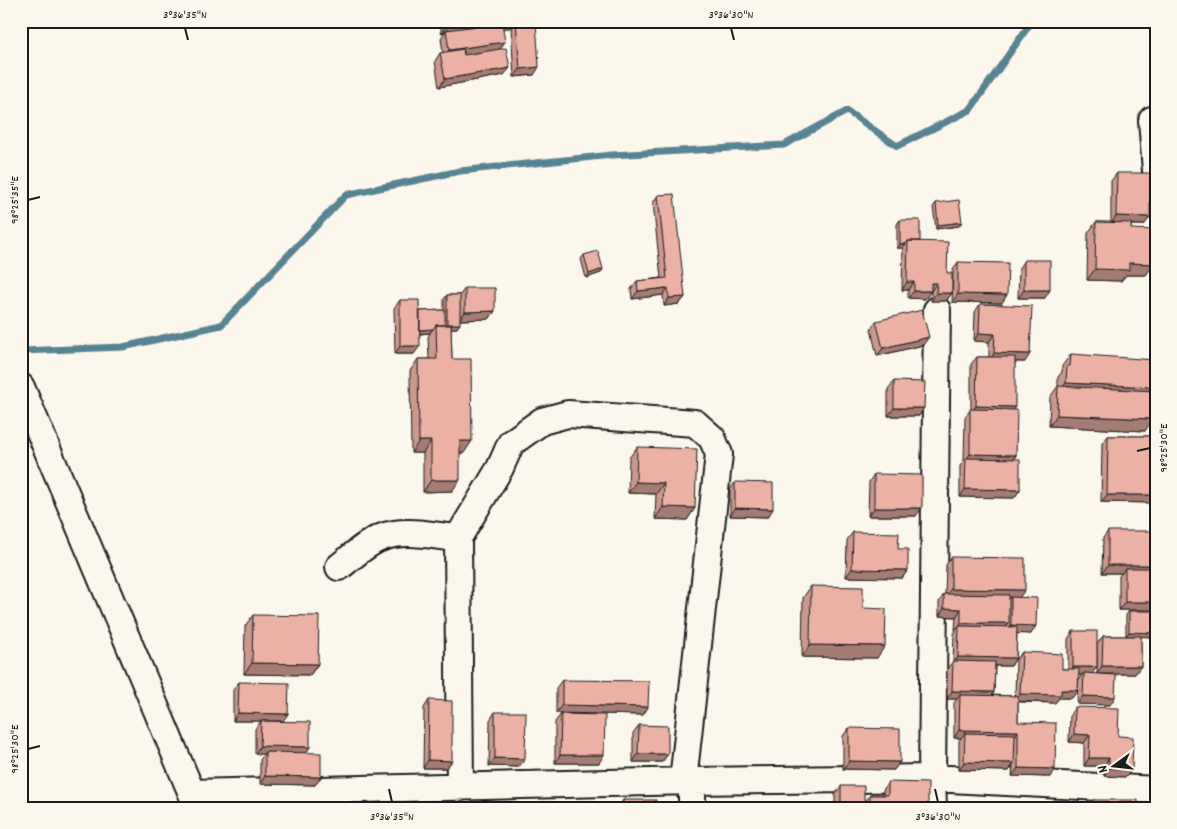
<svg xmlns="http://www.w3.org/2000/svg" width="1177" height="829" font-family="Dekko,sans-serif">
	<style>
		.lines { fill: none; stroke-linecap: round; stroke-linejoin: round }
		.stream { stroke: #598393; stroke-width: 7 }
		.street-casing { stroke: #1c1c1c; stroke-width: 30 }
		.street { stroke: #fbf7ec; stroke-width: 26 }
		.wall { fill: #ca988d; stroke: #1c1c1c }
		.shaded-wall { fill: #a47c73; stroke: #1c1c1c }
		.building { fill: #ebb1a4; stroke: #1c1c1c }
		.ticks { fill: none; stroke: #1c1c1c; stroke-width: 2 }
		.neatline { fill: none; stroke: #1c1c1c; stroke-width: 2 }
		.ticks-label { font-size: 12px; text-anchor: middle; fill: #1c1c1c }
	</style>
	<rect width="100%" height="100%" fill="#fbf7ec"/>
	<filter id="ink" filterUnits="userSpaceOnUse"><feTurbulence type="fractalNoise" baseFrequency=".02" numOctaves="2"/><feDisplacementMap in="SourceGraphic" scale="10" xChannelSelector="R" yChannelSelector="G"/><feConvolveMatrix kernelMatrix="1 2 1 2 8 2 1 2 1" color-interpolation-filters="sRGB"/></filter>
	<g filter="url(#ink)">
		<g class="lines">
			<path class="stream" d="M21,351L123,347L221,325L346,195L460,171L612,155L784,145L847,111L897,146L970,110L1032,21"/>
			<g class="street-casing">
				<path id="street" d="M1152,120L1156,171
					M937,310L932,778L1156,790
					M21,387L198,808
					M458,538L460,788
					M339,567C352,557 365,544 380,538C404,528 433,536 458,538L500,468L511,443L542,421L568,414L695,423L712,438L719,454L683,781
					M192,793L692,781L932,778L933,808
					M692,808V781"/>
			</g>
			<use href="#street" class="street"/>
		</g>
		<path class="wall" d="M441,21H536L534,75L514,77L511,27L503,28L500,49L504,75L439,87L435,61L440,53H443L441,38L445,32L441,33Z
			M1117,173L1150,217L1144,225H1131V229L1154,264L1146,275H1126L1121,281L1087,280L1088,233L1096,222H1111V181Z
			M658,195L685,297L679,304L664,306L663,295L632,299L631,289L637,281L661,278L653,203Z
			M936,203L959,226L936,229L933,207Z
			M900,220L920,241L947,273L952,293L946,301H931V291L925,299L908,298V290H902L903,248H897V224Z
			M584,255L601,273L586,278L581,259Z
			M1024,260L1045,298H1018L1019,268Z
			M958,262L1002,303L952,302L953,270Z
			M465,288L495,311L489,319L460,320L457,328H451L452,359L464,453H460L452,491L423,492V453H411L410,371L418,359H429L428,337L430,333L420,334L414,354H395L394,308L400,300L419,312L420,311L444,310V299L447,295H460Z
			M980,304L1025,362H1015L1012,410L1016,455L1014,459L1020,490L1014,498L960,497V466L964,460L965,417L971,409V364L977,357H989V342L974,341L975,312Z
			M876,321L923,345L877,356L871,329Z
			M1071,354L1151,387L1149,390L1145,431L1049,426L1050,397L1058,386V377L1062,372V366Z
			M894,381L919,416H888V389Z
			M1108,436H1156L1155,503L1101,502L1102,443Z
			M637,447L695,508L687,520L655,519L656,494L628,493L629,458Z
			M874,474L916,516H868L869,482Z
			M735,482L768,517L730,516V490Z
			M1108,531L1154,610H1119V576L1122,573H1102L1103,538Z
			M853,532L898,549L908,570L902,578L846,577L847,540Z
			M951,557L1019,597L1031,634L1017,633L1016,658L1011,666H995L994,692L992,695L1015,696L1016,660L1022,652L1062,669H1068V639L1073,631L1092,674L1110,705L1077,704L1078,681L1082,675H1078L1072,698H1059L1055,703L1018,702V722L1050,777L1012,776L1013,765L1009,771L959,770V741L961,738H954V703L957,699H947V669L953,661L954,634L956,630H955L956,617L939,616V602L944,594H945L946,565Z
			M811,586L863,608L877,658L802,657L803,598Z
			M1129,611L1151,637L1141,636V666L1135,674H1097V644L1103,636H1126V615Z
			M253,615L318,664L310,675L244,674L245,626Z
			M562,680L648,707L643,715L556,713V688Z
			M239,682L283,721L306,753L321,777L315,785L260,784V760L264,754H255V729L261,721H233V690Z
			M429,700L452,761L446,768H423L424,708Z
			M1075,707L1118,736L1132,769L1126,777L1104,776V766H1084V743L1069,742L1070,715Z
			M495,712L519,767L489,766L490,720Z
			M561,714L599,763H555V722Z
			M639,725L668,754L662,762H633V733Z
			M849,728L894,770L843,769V736Z
			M888,782L928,808H864V803L870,795H883V790Z
			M841,786L864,808H835V794Z
			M623,800L656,808H587L590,805H620Z
			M1093,800L1138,808H1088Z"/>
		<path class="shaded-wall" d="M449,21H515L510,28L447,32L446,30L445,32L441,33Z
			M505,42L499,50L443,58L449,50Z
			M539,67L534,75L514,77L520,69Z
			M510,68L504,75L439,87L445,79Z
			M1116,216L1150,217L1144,225L1111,224Z
			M962,222L959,226L936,229L938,225Z
			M900,244H906L903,248H897Z
			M1129,263L1154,264L1146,275H1126L1121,281L1087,280L1095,269Z
			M603,269L601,273L586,278L589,274Z
			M907,282H914L908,290H902Z
			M931,283H937L931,291H925Z
			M668,288L663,295L632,299L638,291Z
			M1024,290H1050L1045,298H1018Z
			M914,291H931L925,299L908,298Z
			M936,293H952L946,301H931Z
			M958,294L1007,295L1002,303L952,302Z
			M685,297L679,304L664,306L669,298Z
			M495,311L489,319L459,320L465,312Z
			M447,324H460L457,328H444Z
			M433,329L430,333L418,334L420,330Z
			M979,333L995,334L989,342L974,341Z
			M929,337L923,345L877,356L883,348Z
			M400,346H420L414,354H395Z
			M994,353L1030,354L1025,362L989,361Z
			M1066,383L1151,387L1143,399L1057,394Z
			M976,406L1015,407L1009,415L970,414Z
			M894,408H924L919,416H888Z
			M1057,415L1153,419L1145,431L1049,426Z
			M419,441H431L423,453H411Z
			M460,441H472L464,453H452Z
			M970,454L1016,455L1011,463L966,460Z
			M431,480H460L452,491L423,492Z
			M636,482L664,483L656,494L628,493Z
			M965,489L1020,490L1014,498L960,497Z
			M1107,495H1156V503L1101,502Z
			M663,507L695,508L687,520L655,519Z
			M735,508L773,509L768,517L730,516Z
			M874,508H922L916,516H868Z
			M1108,565H1156V573L1125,568L1122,573H1102Z
			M852,569L908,570L902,578L846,577Z
			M951,589L1025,590L1019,598L945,596Z
			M1125,602H1156V608L1154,610H1119Z
			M944,608L961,609L956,617L939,616Z
			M961,623H1009L1003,631L959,626L955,630Z
			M1011,625L1036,626L1031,634L1005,633Z
			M1129,632L1154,633L1151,637L1126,636Z
			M810,645L885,646L877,658L802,657Z
			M958,657L1016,658L1011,666L953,665Z
			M252,663L318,664L310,675L244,674Z
			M1102,666H1141L1135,674H1097Z
			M1073,667H1097L1091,675L1084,673L1082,675H1067Z
			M1061,690H1078L1072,698H1059L1055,703L1015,701L1020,694Z
			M952,691L994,692L989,700L960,695L957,699H947Z
			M1083,696L1115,697L1110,705L1077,704Z
			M562,705L648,707L643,715L556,713Z
			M238,713L288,714L283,721H233Z
			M959,730L1018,731L1013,739L965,733L961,738H954Z
			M1074,734L1090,735L1084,743L1069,742Z
			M260,746L310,747L305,755L265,752L264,754H255Z
			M638,754H668L662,762H633Z
			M560,755H604L599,763H555Z
			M495,758L525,759L519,767L489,766Z
			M1089,758H1109L1104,766H1084Z
			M428,760L452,761L446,768H423Z
			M849,761L900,762L894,770L843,769Z
			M964,762L1014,763L1009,771L959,770Z
			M1018,768L1055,769L1050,777L1012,776Z
			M1109,768L1132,769L1126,777L1104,776Z
			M265,776L321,777L315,785L260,784Z"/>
		<path class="building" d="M516,21H536L539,67L520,69Z
			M502,23L505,42L449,50L446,30Z
			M506,48L510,68L445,79L440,53L463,49L464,55Z
			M1117,173H1150V217L1116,216Z
			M674,194L685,297L669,298L668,288L638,291L637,281L667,278L658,195Z
			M959,200L962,222L938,225L936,203Z
			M900,220H920V241H908L906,244H900Z
			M1096,222L1131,223V229L1155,230L1154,264L1129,263V270L1095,269Z
			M908,241L948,242L947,273H952V293H936L937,283H931V291H914V282H907Z
			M598,251L603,269L589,274L584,255Z
			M1024,260H1050V290H1024Z
			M958,262L1008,263L1007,295L958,294Z
			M465,288H495V311L465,312Z
			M447,295H460V324H447Z
			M400,300H419L420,346H400Z
			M980,304L1032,306L1030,354L994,353L995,334L979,333Z
			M445,310V325H436L433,329L420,330V311Z
			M922,310L929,337L883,348L876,321Z
			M436,325H451L452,359H471L472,441H460V480H431V441H419L418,359H437Z
			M1071,354L1155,360L1151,387L1066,383L1067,366H1070Z
			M977,357H1015V407L976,406Z
			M894,381L925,382L924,408H894Z
			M1058,386L1154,391L1153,419L1057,415Z
			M970,409L1017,410L1016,455L970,454Z
			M1108,436H1156V495H1107Z
			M637,447L697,449L695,508L663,507L664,483L636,482Z
			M966,458L1020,459V490L965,489Z
			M874,474L922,475V508H874Z
			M735,482L773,483V509L735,508Z
			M1108,531H1156V565H1108Z
			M853,532L899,533L898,549H908V570L852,569Z
			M951,557L1025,558V590L951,589Z
			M1125,568H1156V602H1125Z
			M811,586L863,587V608L886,609L885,646L810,645Z
			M944,594L1009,595V623H961V609L944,608Z
			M1011,597L1037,598L1036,626L1011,625Z
			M1129,611H1154V633L1129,632Z
			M253,615L319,616L318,664L252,663Z
			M959,626L1017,627L1016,658L958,657Z
			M1073,631H1097V667H1073Z
			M1103,636H1141V666H1102Z
			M1022,652L1062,654V669H1079L1078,690H1061V695L1020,694Z
			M953,661L995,662L994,692L952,691Z
			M1084,673L1116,675L1115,697L1083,696Z
			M562,680L649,681L648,707L562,705Z
			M239,682L289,683L288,714L238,713Z
			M960,695L1018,696V722L1056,723L1055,769L1018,768V731L959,730Z
			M429,700L452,701V761L428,760Z
			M1075,707L1119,708L1118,736L1133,737L1132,769L1109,768V758H1089L1090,735L1074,734Z
			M495,712H526L525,759L495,758Z
			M561,714L605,715L604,755H560Z
			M261,721L310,722V747L260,746Z
			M639,725L668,726V754H638Z
			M849,728L900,729V762L849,761Z
			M965,733L1015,734L1014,763L964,762Z
			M265,752L321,753V777L265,776Z
			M888,782L928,783V808H870V795H888Z
			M841,786H864V808H841Z
			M623,800H656V808H623Z
			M1093,800H1138V808H1093Z
			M510,804L549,805V808H510Z
			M474,805H502V808H474Z
			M590,805H621V808H589Z
			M659,806H684V808H659Z"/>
	</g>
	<path class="ticks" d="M185,28L188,40M731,28L734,40M28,200L40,197M1137,451L1150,448M28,749L40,746M389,789L392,802M935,789L938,802"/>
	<rect width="1177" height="829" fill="none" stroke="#fbf7ec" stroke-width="55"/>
	<g transform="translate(1114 766) rotate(255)" stroke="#fbf7ec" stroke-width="4" paint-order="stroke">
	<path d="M0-4L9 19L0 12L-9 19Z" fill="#1c1c1c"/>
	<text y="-8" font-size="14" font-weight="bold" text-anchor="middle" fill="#1c1c1c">N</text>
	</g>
	<rect x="28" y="28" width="1122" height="774" class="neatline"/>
	<g class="ticks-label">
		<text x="185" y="18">3°36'35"N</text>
		<text x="731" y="18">3°36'30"N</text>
		<text transform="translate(14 200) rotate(-90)" y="4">98°25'35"E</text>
		<text transform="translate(1163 448) rotate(-90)" y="4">98°25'30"E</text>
		<text transform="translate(14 749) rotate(-90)" y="4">98°25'30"E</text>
		<text x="392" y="820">3°36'35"N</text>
		<text x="938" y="820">3°36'30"N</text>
	</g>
</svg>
